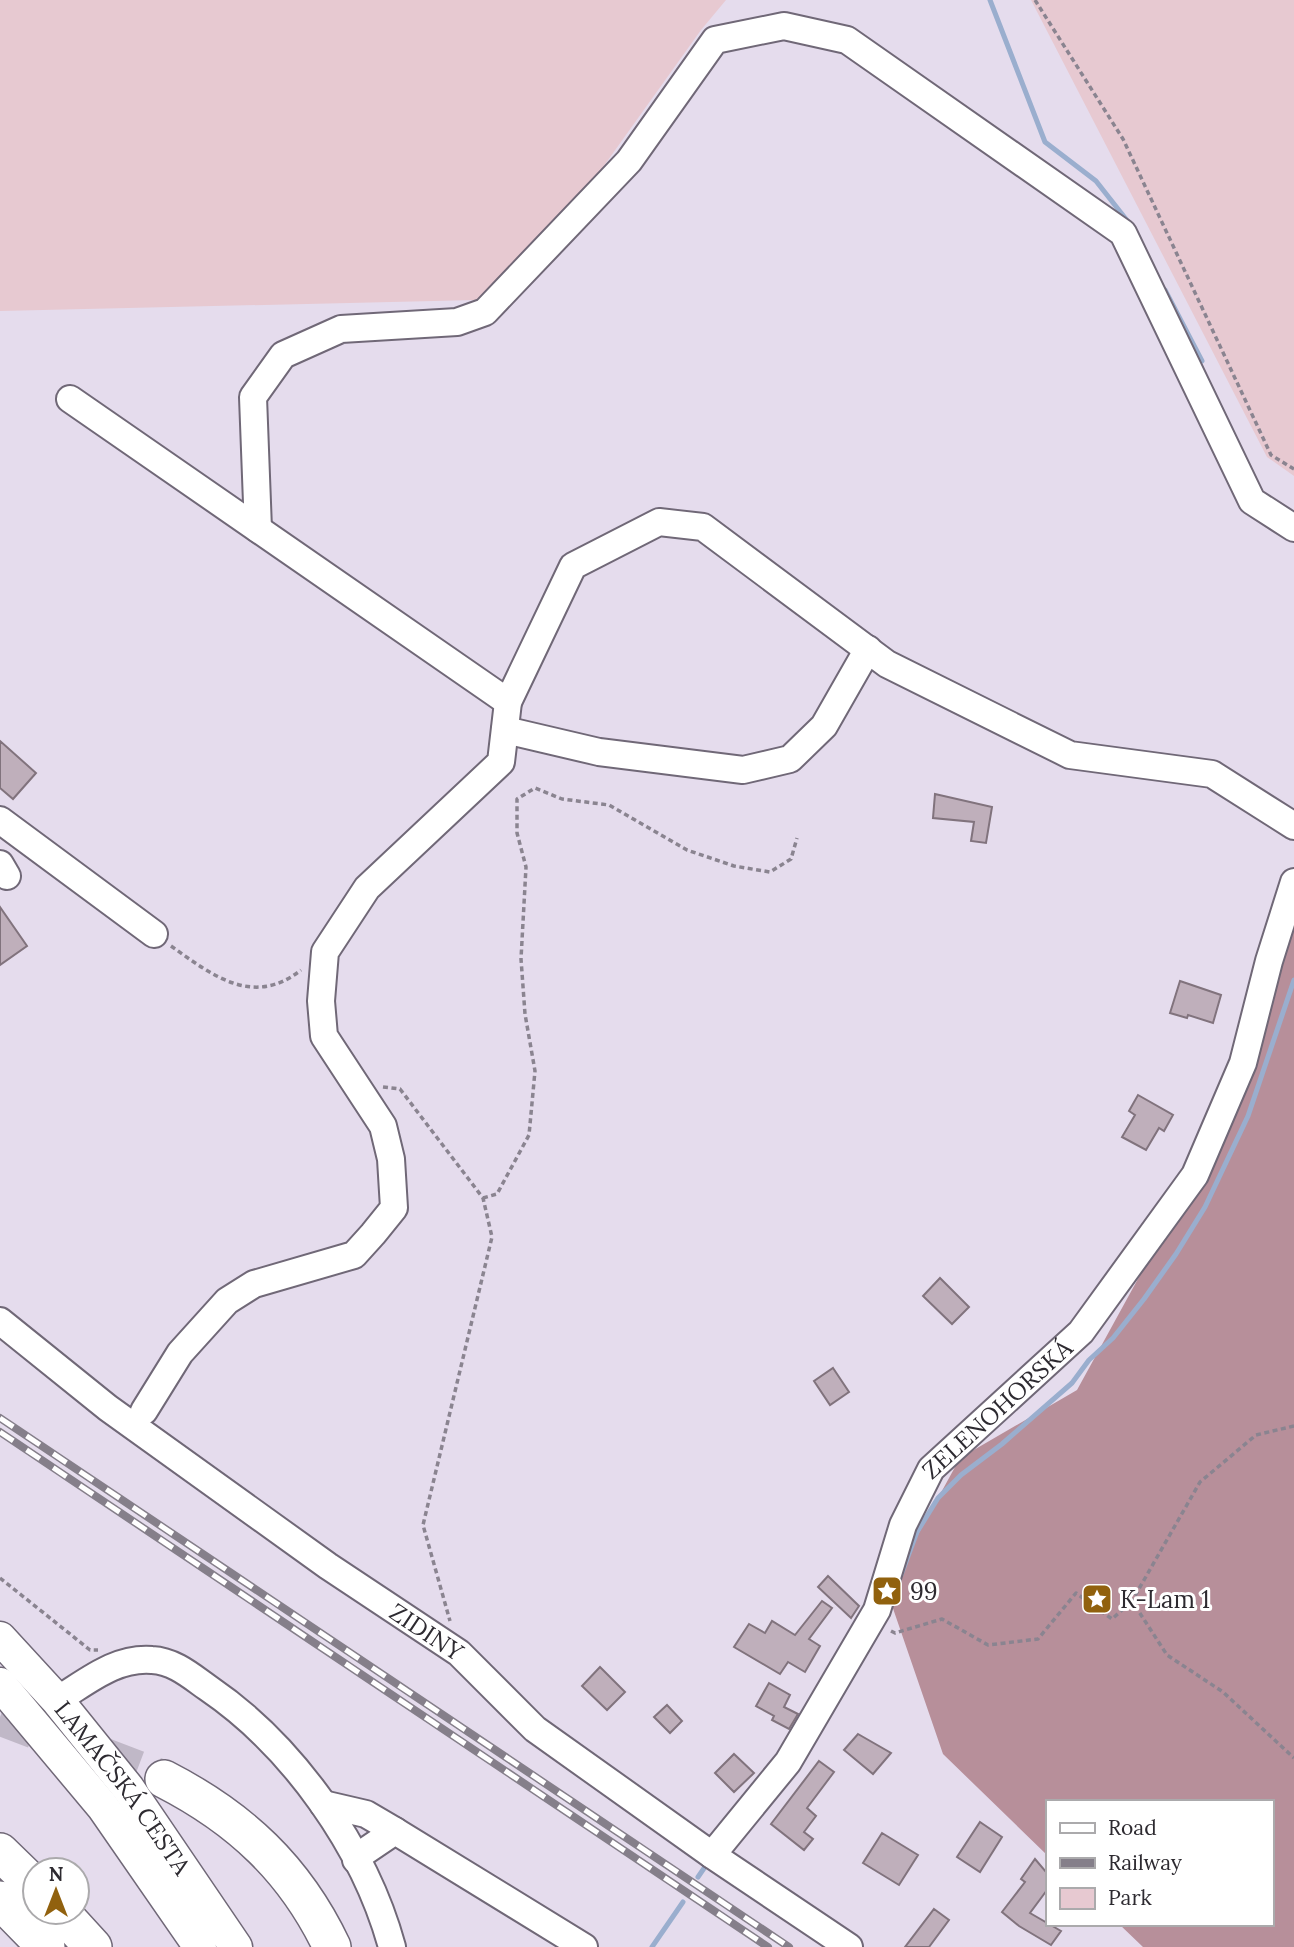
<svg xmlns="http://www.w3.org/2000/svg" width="1294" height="1947" font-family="Lora,serif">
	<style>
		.green { fill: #e7c9d1 }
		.forest { fill: #b78f9a }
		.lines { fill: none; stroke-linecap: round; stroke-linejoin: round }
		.stream { stroke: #9aaece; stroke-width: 5 }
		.building { fill: #bfafbb; stroke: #81737d; stroke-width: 2 }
		.highway-tunnel { stroke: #c0b8c7; stroke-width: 37; stroke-dasharray: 37 18; stroke-linecap: butt }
		.minor-casing { stroke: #706877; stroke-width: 30 }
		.major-casing { stroke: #706877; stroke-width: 35 }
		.highway-casing { stroke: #706877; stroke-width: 40 }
		.path { stroke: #8a8490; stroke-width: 3.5; stroke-dasharray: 5 3.5; stroke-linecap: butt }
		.minor { stroke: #fff; stroke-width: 26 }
		.major { stroke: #fff; stroke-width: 32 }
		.highway { stroke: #fff; stroke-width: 37 }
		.rail-casing { stroke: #857f8a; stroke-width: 8 }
		.rail { stroke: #fff; stroke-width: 5; stroke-dasharray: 16; stroke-linecap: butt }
		.labels { text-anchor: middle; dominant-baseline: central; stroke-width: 6; stroke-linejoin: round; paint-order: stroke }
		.street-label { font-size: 24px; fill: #2d2a30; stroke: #fff }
		.poi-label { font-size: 24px; fill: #2d2a30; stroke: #fff; text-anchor: start }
	</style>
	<rect width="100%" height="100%" fill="#e5dced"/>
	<path class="green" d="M0,0H726L701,30L553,237L476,300L0,311Z
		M1031,0H1294V476L1267,457Z"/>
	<path class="forest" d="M1294,905V1947H1143L1119,1924H1271V1802H1047V1855L943,1754L887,1591L960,1458L1077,1390L1195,1175Z"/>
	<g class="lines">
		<path class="stream" d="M990,0L1045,142L1096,181L1129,223
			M1165,290L1202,361
			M901,1575L917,1532L938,1498L961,1475L1002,1444L1072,1383L1089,1360L1113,1338L1144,1299L1176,1254L1205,1207L1248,1116L1294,980
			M698,1877L709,1861
			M652,1947L683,1902"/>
	</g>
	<path class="building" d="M0,741L36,773L13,799L0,788Z
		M935,794L992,807L986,843L971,841L974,822L933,818Z
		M0,907L27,946L0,965Z
		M1180,981L1221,995L1213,1023L1188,1015L1187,1018L1170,1013Z
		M1138,1095L1173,1115L1164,1131L1159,1128L1146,1150L1122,1137L1135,1115L1129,1111Z
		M940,1278L969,1307L952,1324L923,1296Z
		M833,1368L849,1392L830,1405L814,1381Z
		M828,1576L859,1606L851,1618L818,1587Z
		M822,1601L832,1608L809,1639L820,1646L805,1672L788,1662L780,1674L734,1647L749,1624L765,1633L772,1621L795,1635Z
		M600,1667L625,1692L607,1710L582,1686Z
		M769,1683L790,1695L784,1707L798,1714L789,1729L772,1720L774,1716L756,1706Z
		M667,1705L682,1721L670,1733L654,1717Z
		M858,1734L891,1753L873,1774L844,1750Z
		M734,1754L754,1773L734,1792L715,1773Z
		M819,1761L834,1772L807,1808L816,1816L804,1832L813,1839L804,1850L771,1824Z
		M980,1822L1002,1837L980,1872L957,1857Z
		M882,1833L918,1855L899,1885L863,1863Z
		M1035,1859L1047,1873V1890L1030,1913L1061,1931L1051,1945L1019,1926L1002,1912L1025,1882L1021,1879Z
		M934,1909L949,1920L929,1947H905Z"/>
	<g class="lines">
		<path class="highway-tunnel" d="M0,1717L164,1779"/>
		<g class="minor-casing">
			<g id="minor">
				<path d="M70,399L508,702"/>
				<path d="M258,529L253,397L283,355L341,329L457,322L485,312L629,161L715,40L784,26L847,40L1123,233L1252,501L1294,528"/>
				<path d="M505,730L599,752L743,770L790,759L824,726L868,649"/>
				<path d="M0,820L154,934"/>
				<path d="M0,864L7,876"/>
				<path id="s1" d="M0,1321L108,1408L328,1566L459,1653L535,1729L712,1855L849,1947"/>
				<path d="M144,1411L180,1353L227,1301L254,1284L354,1255L373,1234L394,1208L391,1159L383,1126L324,1036L321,1001L325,952L367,888L501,762L508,702L573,566L659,522L703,527L887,664L1070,755L1212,774L1294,826"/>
				<path d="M57,1700C87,1682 115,1657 152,1660C174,1661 191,1676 208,1688C293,1746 365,1848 392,1947"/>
				<path d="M323,1804L366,1814L395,1831"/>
				<path id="s2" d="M712,1855L788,1762L877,1610L903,1525L931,1469L1081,1332L1195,1175L1243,1063L1269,961L1294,882"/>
				<path d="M356,1860L364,1852L395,1831L584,1947"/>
			</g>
		</g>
		<g class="major-casing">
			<g id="major">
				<path id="s3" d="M0,1638L57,1700L128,1788L236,1947"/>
				<path d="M0,1684L103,1807L200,1947"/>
			</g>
		</g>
		<g class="highway-casing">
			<path id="highway" d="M164,1779C240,1818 295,1869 332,1947
				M0,1852L35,1886
				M0,1900L46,1947
				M61,1912L93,1947"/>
		</g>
		<path class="path" d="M1035,0L1123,139L1271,455L1294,469
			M171,946C212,975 253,1008 301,970
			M383,1087L400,1089L483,1198L492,1237L423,1525L450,1621
			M483,1198L497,1194L529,1135L535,1071L525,1014L521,959L526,867L517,833V799L535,788L562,799L609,805L687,850L734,866L770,872L791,859L797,838
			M1294,1426L1256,1435L1200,1482L1132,1601L1167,1655L1223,1692L1294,1758
			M0,1578L90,1650H98
			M891,1631L895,1633L942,1619L988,1645L1038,1639L1076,1593L1112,1619L1132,1601"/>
		<use href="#minor" class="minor"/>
		<use href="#major" class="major"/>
		<use href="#highway" class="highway"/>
		<g class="rail-casing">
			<path id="rail" d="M0,1418L789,1947
				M0,1432L768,1947"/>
		</g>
		<use href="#rail" class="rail"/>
	</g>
	<defs>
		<g id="sight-square" transform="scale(1.575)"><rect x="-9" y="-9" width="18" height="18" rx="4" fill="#91610e" stroke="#fff"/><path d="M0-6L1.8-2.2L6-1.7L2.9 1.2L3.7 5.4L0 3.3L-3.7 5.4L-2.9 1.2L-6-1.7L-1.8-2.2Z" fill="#fff"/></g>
	</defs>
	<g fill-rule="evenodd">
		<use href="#sight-square" x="887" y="1591"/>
		<use href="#sight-square" x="1097" y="1599"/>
	</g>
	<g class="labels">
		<g class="street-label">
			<text stroke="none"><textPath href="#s2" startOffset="537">ZELENOHORSKÁ</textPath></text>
			<text stroke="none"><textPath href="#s1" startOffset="528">ZIDINY</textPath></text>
			<text stroke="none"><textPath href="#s3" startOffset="194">LAMAČSKÁ CESTA</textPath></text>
		</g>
		<g class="poi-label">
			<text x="910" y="1591">99</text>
			<text x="1120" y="1599">K-Lam 1</text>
		</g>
	</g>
	<rect x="1046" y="1800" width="228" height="126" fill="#ffffff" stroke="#abaaac" stroke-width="2"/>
	<rect x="1060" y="1823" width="35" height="10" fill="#ffffff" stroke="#abaaac" stroke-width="2"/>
	<text x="1108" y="1835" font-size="21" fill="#2d2a30">Road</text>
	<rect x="1060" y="1858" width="35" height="10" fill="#857f8a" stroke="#abaaac" stroke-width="2"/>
	<text x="1108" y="1870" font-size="21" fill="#2d2a30">Railway</text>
	<rect x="1060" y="1888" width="35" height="21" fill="#e7c9d1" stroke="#abaaac" stroke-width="2"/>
	<text x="1108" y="1905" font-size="21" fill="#2d2a30">Park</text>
	<g transform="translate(56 1891)"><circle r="33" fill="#ffffff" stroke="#abaaac" stroke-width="2"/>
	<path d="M0-5L12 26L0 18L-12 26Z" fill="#91610e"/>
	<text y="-10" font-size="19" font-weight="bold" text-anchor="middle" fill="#2d2a30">N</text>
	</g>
</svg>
